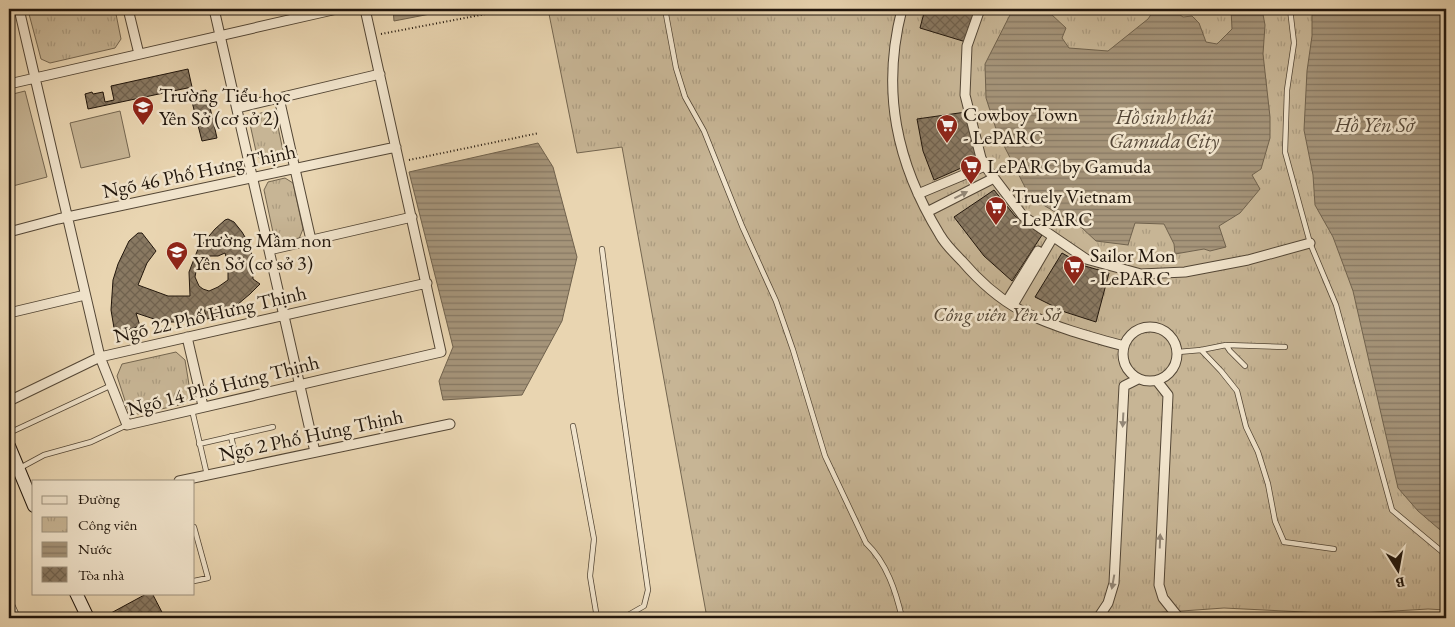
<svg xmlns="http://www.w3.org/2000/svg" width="1455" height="627" font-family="'EB Garamond',serif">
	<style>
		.park { fill: url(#park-tufts); stroke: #746650 }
		.garden { fill: #c7b595; stroke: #746650 }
		.water { fill: url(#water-rules); stroke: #70624d }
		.building { fill: url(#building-cross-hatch); stroke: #21160c; fill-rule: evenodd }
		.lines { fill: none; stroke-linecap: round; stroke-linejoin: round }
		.lane-casing { stroke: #534635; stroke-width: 6 }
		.street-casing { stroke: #534635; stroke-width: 11 }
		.secondary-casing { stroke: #21160c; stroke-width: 14 }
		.path { stroke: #21160c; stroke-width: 2; stroke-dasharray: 1 2.5; stroke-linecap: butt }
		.lane { stroke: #f1e4cc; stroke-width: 4.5 }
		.street { stroke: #f1e4cc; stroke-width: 9 }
		.secondary { stroke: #f1e4cc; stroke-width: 12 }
		.oneway { fill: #938776 }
		.labels { text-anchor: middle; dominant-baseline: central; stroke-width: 5; stroke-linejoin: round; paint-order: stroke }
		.poi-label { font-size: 20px; fill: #21160c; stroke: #f1e4cc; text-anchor: start }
		.street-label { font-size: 20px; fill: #21160c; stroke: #f1e4cc }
		.park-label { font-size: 20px; font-style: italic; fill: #534635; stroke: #f1e4cc }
		.water-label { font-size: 21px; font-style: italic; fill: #564838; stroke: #f1e4cc }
	</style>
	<defs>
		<pattern id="park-tufts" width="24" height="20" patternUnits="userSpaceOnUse" patternTransform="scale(1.25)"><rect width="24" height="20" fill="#c7b595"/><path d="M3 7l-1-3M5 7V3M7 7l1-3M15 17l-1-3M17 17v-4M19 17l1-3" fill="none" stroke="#ab9b7f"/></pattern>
		<pattern id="water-rules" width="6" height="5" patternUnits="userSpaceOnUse" patternTransform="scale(1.25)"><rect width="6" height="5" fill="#a59479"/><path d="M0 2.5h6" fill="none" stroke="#867862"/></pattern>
		<pattern id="building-cross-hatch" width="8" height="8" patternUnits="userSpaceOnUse" patternTransform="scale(1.25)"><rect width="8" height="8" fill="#897962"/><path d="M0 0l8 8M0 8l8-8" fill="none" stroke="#70624f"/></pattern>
	</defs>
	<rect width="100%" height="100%" fill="#e9d5b1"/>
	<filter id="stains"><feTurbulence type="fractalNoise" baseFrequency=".004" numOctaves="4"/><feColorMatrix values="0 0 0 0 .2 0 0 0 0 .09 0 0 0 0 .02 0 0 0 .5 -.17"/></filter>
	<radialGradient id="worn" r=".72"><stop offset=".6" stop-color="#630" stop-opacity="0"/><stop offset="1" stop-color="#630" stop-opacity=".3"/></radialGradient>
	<path class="park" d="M32,9H115L121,39L115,48L50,63L41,59L29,14Z
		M548,9H1446V610L1428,609L1344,614L1224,608L1083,618L1057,617L707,618L622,147L577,153Z
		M268,111L276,117L283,151L278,159L264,162L257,156L250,124L254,115Z
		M285,178L293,183L303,229L299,239L282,243L274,237L264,190L268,182Z
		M176,352L185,360L191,397L184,404L138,414L128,410L117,376L122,364Z"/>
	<path class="garden" d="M25,91L47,177L9,187V95Z
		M120,111L130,157L81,168L70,123Z"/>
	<path class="water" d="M393,9H456L394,21Z
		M1013,9H1052L1051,14L1066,28L1062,38L1069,48L1108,51L1148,19L1152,13V9H1172L1183,17L1192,16L1199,23L1206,42L1217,44L1232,29L1231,9H1262L1265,25L1263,54L1270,117V138L1261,169L1252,175L1260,189L1240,213L1219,226L1226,247L1210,251L1204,249L1175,254L1174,244L1164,224L1135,223L1128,245L1096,241L1082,228L1030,197L997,132L986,98L985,64Z
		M1312,9H1446V535L1418,511L1398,488L1353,291L1333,237L1315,205L1313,175L1304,130L1307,71L1312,36Z
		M538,143L553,167L577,257L562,321L522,395L443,400L439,381L453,347L409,172Z"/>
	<path class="building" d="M925,9H978L966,42L920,28Z
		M188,69L192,87L88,109L85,94L92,92L93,94L103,92L105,102L114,100L111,86Z
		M206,90L217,138L202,141L190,94Z
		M966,112L977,161L934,180L923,151L917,119Z
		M994,190L1015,216L1042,235L1012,281L984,256L954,217Z
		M228,219L234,222L242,232L248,242L252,255L253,279L260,284L250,294L231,310L215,317L207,319L204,309L198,311L201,321L192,322H163L136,313L140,326L115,334L111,310L113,280L118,264L129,241L138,233H142L156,251L147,263L138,285L168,296H190L189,272L198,249L215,229L225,220ZM225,253L228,264V280L218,287L209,291L203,289L199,286L195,277L197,266L200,261L210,256H218Z
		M1062,253L1085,266L1109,273L1096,322L1065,312L1035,297Z
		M148,593H152L165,618H113L111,613Z"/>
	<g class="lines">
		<g class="lane-casing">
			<path id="lane" d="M665,9L676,68L685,97L704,131L742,226L776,301L793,350L825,456L866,543C887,563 896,592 902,618
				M1290,9L1294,43L1287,90L1285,152L1310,243L1336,305L1392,510L1446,555
				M602,249L621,398L648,590L644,606L623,618
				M1226,345L1285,347
				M1201,350L1221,371L1237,391L1246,427L1258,452L1268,484L1275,521L1284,542L1334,549
				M1178,352L1201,350L1226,345L1230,351L1245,366
				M192,410L207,475
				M573,426L594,539L590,576L597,618
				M9,433L112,385
				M231,436L238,468
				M199,444L273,427
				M20,468L44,455L91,442L127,425
				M194,527L208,578L194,581
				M9,598L18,618"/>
		</g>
		<g class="street-casing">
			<path id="street" d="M19,9L100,357L127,425L441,352L365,9
				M128,9L139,54
				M214,9L315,452
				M902,9C881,91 896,163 940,235C945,244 954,253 962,261C980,282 1001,301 1026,313C1057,328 1091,337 1124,346
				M980,9L967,46L965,95L981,158L985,166L1023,216L1086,259L1141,274L1185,272L1248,260L1310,243
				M9,84L337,9
				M279,98L311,240
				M237,108L380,74
				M918,194L985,166
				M927,212L994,178
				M9,232L58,219L396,147
				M269,250L412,217
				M1007,301L1038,251
				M1013,305L1053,237
				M9,313L85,295
				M1123 354a27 27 0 1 1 54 0a27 27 0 1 1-54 0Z
				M187,337L203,406
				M1157,381L1168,395L1159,585L1163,598L1179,618
				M9,401L100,357L427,283
				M179,481L450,424
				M1098,618L1108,603L1114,583L1124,386L1138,379"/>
		</g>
		<g class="secondary-casing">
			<path id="secondary" d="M9,446L34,506
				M76,593L88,618"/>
		</g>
		<path class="path" d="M381,34L512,9
			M409,160L539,133"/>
		<use href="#lane" class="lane"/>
		<use href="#street" class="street"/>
		<use href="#secondary" class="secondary"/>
	</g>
	<defs><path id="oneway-solid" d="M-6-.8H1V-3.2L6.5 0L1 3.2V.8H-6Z" transform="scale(1.25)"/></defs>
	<g class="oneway">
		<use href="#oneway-solid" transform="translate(961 195) rotate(-27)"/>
		<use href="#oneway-solid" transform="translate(1123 420) rotate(93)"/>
		<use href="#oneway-solid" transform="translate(1160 541) rotate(-88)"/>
		<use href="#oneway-solid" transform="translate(1113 582) rotate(100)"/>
	</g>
	<defs>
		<g id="school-pin" transform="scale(1.125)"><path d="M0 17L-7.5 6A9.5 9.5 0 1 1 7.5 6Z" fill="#8f2418" stroke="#f1e4cc"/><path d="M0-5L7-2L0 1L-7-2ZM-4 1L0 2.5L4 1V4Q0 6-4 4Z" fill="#fff"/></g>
		<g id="supermarket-pin" transform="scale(1.125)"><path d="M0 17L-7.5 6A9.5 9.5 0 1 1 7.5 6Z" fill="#8f2418" stroke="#f1e4cc"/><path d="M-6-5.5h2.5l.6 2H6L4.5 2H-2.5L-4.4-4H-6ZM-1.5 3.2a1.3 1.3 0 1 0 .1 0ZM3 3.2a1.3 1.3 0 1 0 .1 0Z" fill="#fff"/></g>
	</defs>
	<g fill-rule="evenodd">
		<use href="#school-pin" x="143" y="107"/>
		<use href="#supermarket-pin" x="947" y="125"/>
		<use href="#supermarket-pin" x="971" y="166"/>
		<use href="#supermarket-pin" x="996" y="207"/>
		<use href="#school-pin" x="177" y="252"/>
		<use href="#supermarket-pin" x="1074" y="266"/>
	</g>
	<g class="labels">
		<g class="poi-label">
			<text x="159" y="95">Trường Tiểu học<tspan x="159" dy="23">Yên Sở (cơ sở 2)</tspan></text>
			<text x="963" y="114">Cowboy Town<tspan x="963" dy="23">- LePARC</tspan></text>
			<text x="987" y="166">LePARC by Gamuda</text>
			<text x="1012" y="196">Truely Vietnam<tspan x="1012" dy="23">- LePARC</tspan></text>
			<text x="193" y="240">Trường Mầm non<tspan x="193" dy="23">Yên Sở (cơ sở 3)</tspan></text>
			<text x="1090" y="255">Sailor Mon<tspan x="1090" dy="23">- LePARC</tspan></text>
		</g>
		<g class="street-label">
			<text transform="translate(199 171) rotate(-12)">Ngõ 46 Phố Hưng Thịnh</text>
			<text transform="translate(210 314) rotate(-13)">Ngõ 22 Phố Hưng Thịnh</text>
			<text transform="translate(223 385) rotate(-14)">Ngõ 14 Phố Hưng Thịnh</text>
			<text transform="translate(311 435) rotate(-12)">Ngõ 2 Phố Hưng Thịnh</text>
		</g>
		<g class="park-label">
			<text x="997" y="314">Công viên Yên Sở</text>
		</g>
		<g class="water-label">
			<text x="1164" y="116">Hồ sinh thái<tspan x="1164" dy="24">Gamuda City</tspan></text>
			<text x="1375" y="124">Hồ Yên Sở</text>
		</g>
	</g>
	<rect width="1455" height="627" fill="none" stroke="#e9d5b1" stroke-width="30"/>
	<rect x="10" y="10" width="1435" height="607" fill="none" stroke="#21160c" stroke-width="2.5"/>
	<rect x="15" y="15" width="1425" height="597" fill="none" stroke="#21160c"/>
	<rect x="32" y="480" width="162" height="115" fill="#f1e4cc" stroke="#9e927f"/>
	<rect x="42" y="496" width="25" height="8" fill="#f1e4cc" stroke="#9e927f"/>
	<text x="78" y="504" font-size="15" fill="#21160c">Đường</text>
	<rect x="42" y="517" width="25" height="15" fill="url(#park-tufts)" stroke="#9e927f"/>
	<text x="78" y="530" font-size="15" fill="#21160c">Công viên</text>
	<rect x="42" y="542" width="25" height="15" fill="url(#water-rules)" stroke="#9e927f"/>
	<text x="78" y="554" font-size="15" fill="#21160c">Nước</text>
	<rect x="42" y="567" width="25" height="15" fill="url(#building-cross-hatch)" stroke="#9e927f"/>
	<text x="78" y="580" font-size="15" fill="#21160c">Tòa nhà</text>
	<g transform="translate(1398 570) rotate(169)" stroke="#f1e4cc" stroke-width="4" paint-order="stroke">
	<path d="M0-4L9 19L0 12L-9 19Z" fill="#21160c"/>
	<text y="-8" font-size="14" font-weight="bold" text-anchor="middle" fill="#21160c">B</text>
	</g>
	<rect width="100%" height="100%" filter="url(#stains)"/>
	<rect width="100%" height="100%" fill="url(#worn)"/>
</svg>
